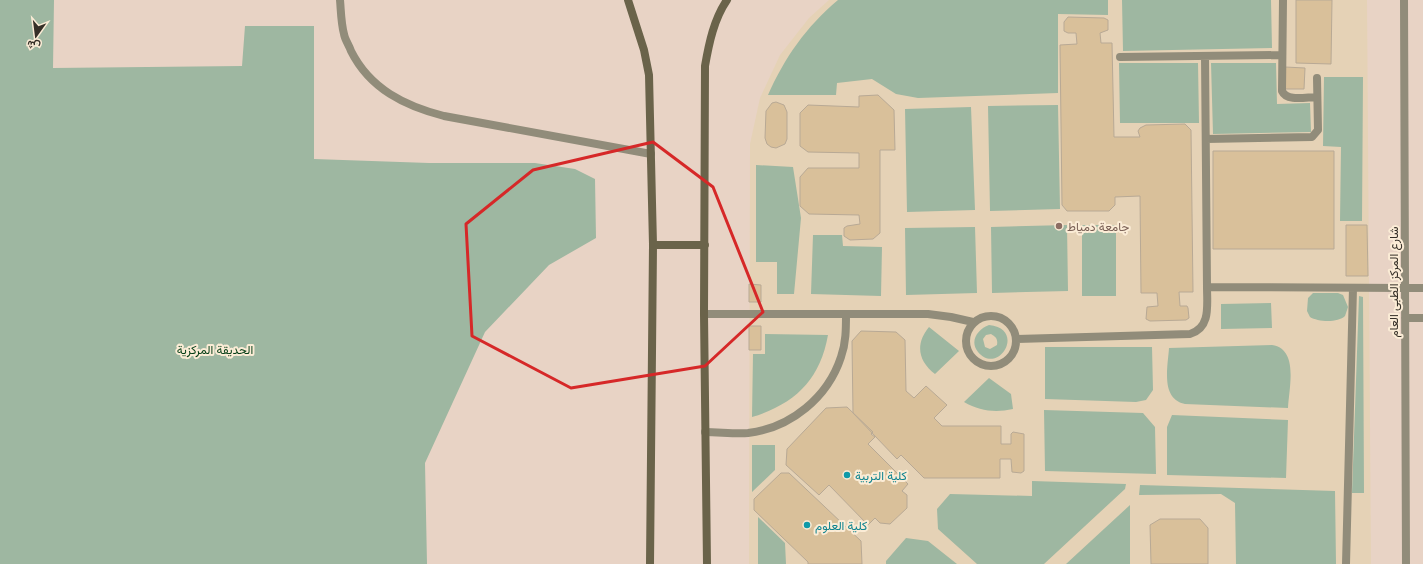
<svg xmlns="http://www.w3.org/2000/svg" width="1423" height="564" font-family="Poppins,Vazirmatn,sans-serif">
	<style>
		.commercial { fill: #e8d3c5 }
		.built { fill: #e5d2b6 }
		.green { fill: #9eb7a1; fill-rule: evenodd }
		.building { fill: #d9c09a; stroke: #b8a995 }
		.lines { fill: none; stroke-linecap: round; stroke-linejoin: round }
		.lane { stroke: #918c7a; stroke-width: 8 }
		.street { stroke: #918c7a; stroke-width: 8 }
		.secondary { stroke: #6a634a; stroke-width: 8 }
		.marked { fill: none; stroke: #d62828; stroke-width: 3; stroke-linejoin: round }
		.education-dot { fill: #8d6e63; stroke: #fbecd6; stroke-width: 1.5 }
		.culture-dot { fill: #0f9aa8; stroke: #fbecd6; stroke-width: 1.5 }
		.labels { text-anchor: middle; dominant-baseline: central; stroke-width: 4; stroke-linejoin: round; paint-order: stroke }
		.education-label { font-size: 12px; fill: #785e54; stroke: #fbecd6; text-anchor: start }
		.street-label { font-size: 12px; fill: #352f27; stroke: #fbecd6 }
		.park-label { font-size: 12px; fill: #033d15; stroke: #fbecd6 }
		.culture-label { font-size: 12px; fill: #0d838f; stroke: #fbecd6; text-anchor: start }
	</style>
	<rect width="100%" height="100%" fill="#eedfc9"/>
	<path class="commercial" d="M0,0H1423V564H0Z"/>
	<path class="built" d="M829,0H1367L1371,564H749L750,144L760,98L780,55L809,18Z"/>
	<path class="green" d="M0,0H54L53,68L242,66L245,26H314V159L429,163H535L575,169L595,179L596,238L549,265L485,332L425,463L427,564H0Z
		M838,0H1108V15L1058,14V93L918,98L896,94L872,79L837,83L836,95H768C785,57 806,27 838,0Z
		M1122,0H1271L1272,48L1123,51Z
		M1119,63H1198L1199,123H1120Z
		M1211,63H1276L1277,104L1310,103L1311,132L1213,134Z
		M1324,77H1363L1362,221H1340L1341,147L1323,146Z
		M1058,105L1060,209L990,211L988,106Z
		M971,107L975,210L907,212L905,109Z
		M756,165L793,167L801,218L794,294H777V262H756Z
		M1067,225L1068,291L992,293L991,227Z
		M1082,225H1116V296H1082Z
		M975,227L977,293L906,295L905,228Z
		M813,235H842L843,246L882,247L881,296L811,294Z
		M1313,293H1338L1343,295L1348,307L1345,316C1338,323 1318,322 1310,317L1307,311L1308,298Z
		M1359,296L1363,297L1364,493H1352Z
		M1271,303L1272,328L1221,329V304Z
		M989,325C1027,329 998,376 978,352C969,341 978,329 989,325ZM991,334C996,337 998,339 997,345L990,349L985,347L983,339L986,335Z
		M929,327L959,351L935,374C918,361 915,344 929,327Z
		M765,334L828,335C820,380 795,404 752,417L753,354H765Z
		M1272,345C1299,349 1289,388 1288,408L1185,404C1160,399 1168,366 1169,348Z
		M1045,347H1152L1153,390L1146,400L1136,402L1045,399Z
		M989,378L1011,394L1013,409C995,413 980,411 964,402Z
		M1044,410L1143,413L1155,427L1156,474L1045,471Z
		M1172,415L1288,420L1286,478L1167,475V427Z
		M752,445H775V470L752,492Z
		M1032,481L1126,484L1125,489L1044,564H977L938,529L937,509L950,494L1032,496Z
		M1140,485L1335,491L1336,564H1236L1235,503L1221,494L1139,495Z
		M1130,505V564H1066Z
		M758,517L785,543L786,564H758Z
		M906,538L928,541L957,564H886V561Z"/>
	<path class="building" d="M1296,0H1332L1331,64L1296,63Z
		M1068,17L1104,18L1108,20V30L1100,33L1101,43H1112L1114,137H1140L1138,131L1140,128L1146,125L1185,124L1191,130L1193,292H1179L1180,306H1187L1188,308L1189,318L1186,320L1150,321L1146,319L1147,307L1158,306L1157,293H1141L1140,196L1115,197V205L1109,211H1067L1062,205L1060,45L1077,44L1076,33H1068L1064,31V22Z
		M1285,67L1305,68L1304,89H1284Z
		M878,95L894,110L895,150H880V233L873,239L850,240L844,236V228L847,226L860,224L859,215L809,214L800,206V177L808,168H859V153L808,152L800,146V113L808,105L859,107V96Z
		M776,102L784,105L787,112V139L785,144L776,148L771,147L767,144L765,138L766,111L772,103Z
		M1213,151H1334V249H1213Z
		M1346,225H1367L1368,276H1346Z
		M749,284L761,285V302H749Z
		M749,326H761V350H749Z
		M861,331L896,332L905,340L906,391L914,398L926,386L937,396L947,405L934,418L942,426H1001V444H1011V434L1013,432L1024,434V471L1021,473L1012,472L1011,459H1000V478H924L901,455L897,459L853,413L852,341Z
		M847,407L873,432L871,434L875,437L868,444L908,484L902,491L907,495V508L890,524L880,523L875,518L868,525L829,485L819,495L786,465L787,449L826,408Z
		M781,473H789L861,541L862,564H808V562L754,510V499Z
		M1160,519H1200L1208,528V564H1151L1150,525Z"/>
	<g class="lines">
		<path class="lane" d="M340,0C341,11 341,23 344,34C345,40 349,45 351,51C370,89 405,106 444,116L651,154
			M1283,0L1282,91C1287,102 1306,97 1317,97
			M1120,57L1281,55
			M1206,139L1312,137L1318,130L1317,78
			M1207,287L1405,288
			M704,314H928L951,317L973,322
			M966 341a25 25 0 1 1 50 0a25 25 0 1 1-50 0Z
			M1017,339L1190,334C1211,328 1207,305 1207,287L1205,56
			M705,432C719,432 735,434 748,433C791,428 828,397 841,357C846,343 846,329 846,314
			M1346,564L1353,288"/>
		<path class="street" d="M1404,0L1406,564
			M1405,288H1423
			M1405,318H1423"/>
		<path class="secondary" d="M628,0L644,50L649,75L653,245L650,564
			M653,245H705
			M707,564L704,314L705,66C709,43 714,19 727,0"/>
	</g>
	<path class="marked" d="M653,142L713,187L763,312L705,366L571,388L472,336L466,224L533,170Z"/>
	<circle class="education-dot" cx="1059" cy="226" r="4"/>
	<g class="culture-dot">
		<circle cx="847" cy="475" r="4"/>
		<circle cx="807" cy="525" r="4"/>
	</g>
	<g class="labels">
		<g class="education-label">
			<text x="1067" y="226">جامعة دمياط</text>
		</g>
		<g class="street-label">
			<text transform="translate(1393 282) rotate(-90)">شارع المركز الطبى العام</text>
		</g>
		<g class="park-label">
			<text x="215" y="349">الحديقة المركزية</text>
		</g>
		<g class="culture-label">
			<text x="855" y="475">كلية التربية</text>
			<text x="815" y="525">كلية العلوم</text>
		</g>
	</g>
	<g transform="translate(36 36) rotate(194)" stroke="#fbecd6" stroke-width="3" paint-order="stroke">
	<path d="M0-3L7 15L0 10L-7 15Z" fill="#352f27"/>
	<text y="-6" font-size="11" font-weight="bold" text-anchor="middle" fill="#352f27">ش</text>
	</g>
</svg>
